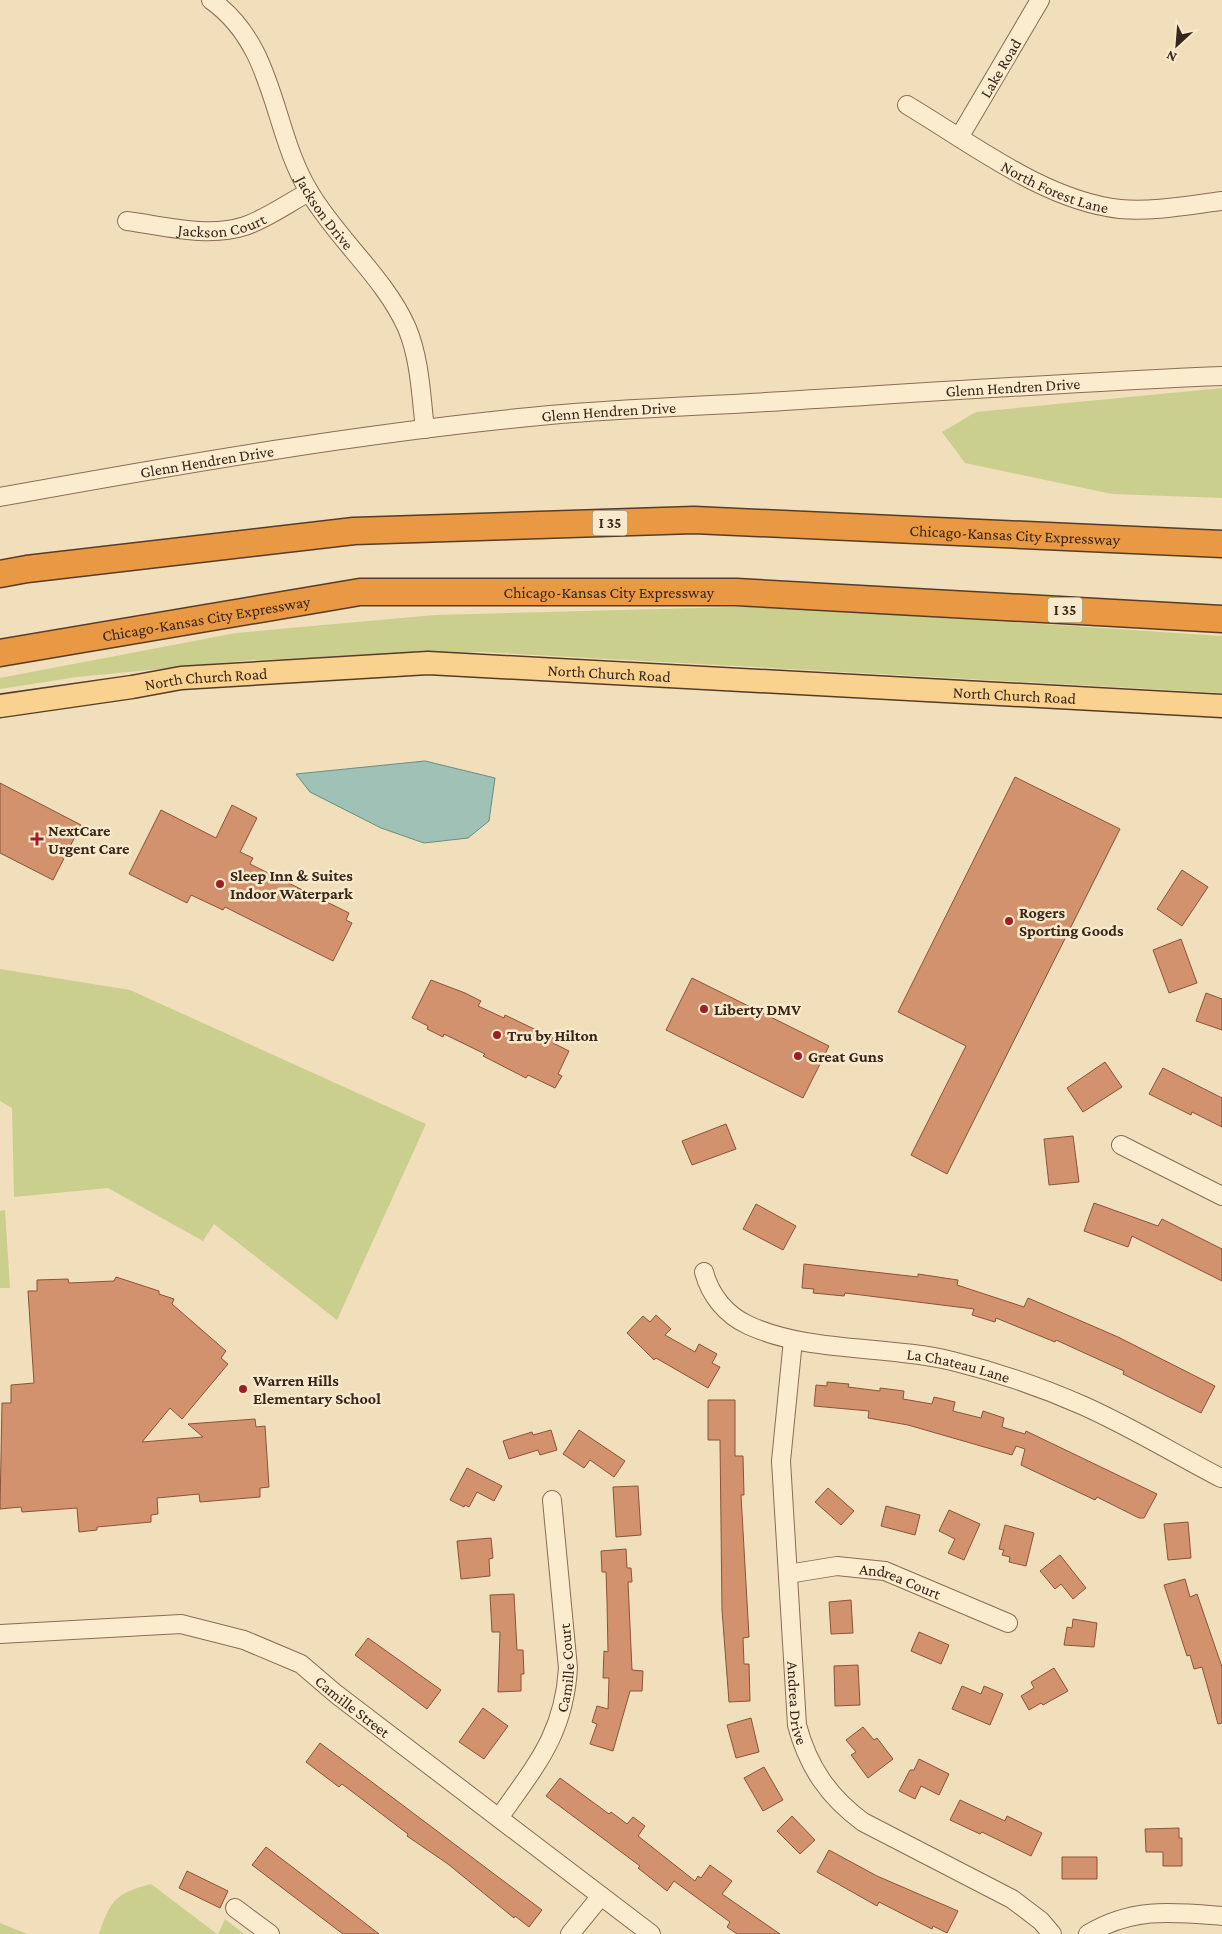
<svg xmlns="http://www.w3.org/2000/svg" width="1222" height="1934" font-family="'Crimson Pro',serif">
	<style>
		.green { fill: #cbcf8e }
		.water { fill: #9fc1b6; stroke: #678f83 }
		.building { fill: #d2926d; stroke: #8a5438 }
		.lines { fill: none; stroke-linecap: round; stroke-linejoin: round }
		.minor-casing { stroke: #896d54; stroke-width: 20 }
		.major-casing { stroke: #563c29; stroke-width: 25 }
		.highway-casing { stroke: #563c29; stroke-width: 29 }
		.minor { stroke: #fbecce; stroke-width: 18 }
		.major { stroke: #f8d28e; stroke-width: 22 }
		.highway { stroke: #e99843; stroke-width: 26 }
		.poi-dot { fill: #9c1f26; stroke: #f8e9cb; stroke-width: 2 }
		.labels { text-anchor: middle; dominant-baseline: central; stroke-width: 5; stroke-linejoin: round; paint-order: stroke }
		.shield { fill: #f8e9cb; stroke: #71604f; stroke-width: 1 }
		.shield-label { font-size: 15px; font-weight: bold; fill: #37261a }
		.street-label { font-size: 16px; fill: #37261a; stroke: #f8e9cb }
		.poi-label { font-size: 16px; font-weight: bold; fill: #37261a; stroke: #f8e9cb; text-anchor: start }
	</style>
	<rect width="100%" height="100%" fill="#f1debb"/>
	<path class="green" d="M1222,388V498L1112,494L965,463L942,432L976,412Z
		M770,606L1222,636V693L483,652L253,660L77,677L0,689V678L236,633L435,615Z
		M0,969L130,990L426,1124L337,1320L214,1224L203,1241L108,1188L14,1197L12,1108L0,1101Z
		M5,1210L10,1288H0V1211Z
		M151,1884L217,1934H99C111,1899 115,1894 151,1884Z
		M225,1919L244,1934H218Z
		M0,1923L27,1934H0Z"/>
	<path class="water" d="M425,761L495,778L489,821L468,838L424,843L381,828L310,792L296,774Z"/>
	<path class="building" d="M1015,777L1120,829L947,1174L911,1155L966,1046L898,1012Z
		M0,783L81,825L53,880L0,853Z
		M232,805L257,818L240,852L253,858L250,864L349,913L346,920L352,923L333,961L225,907L223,910L191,895L187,903L129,874L161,810L216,838Z
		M1182,870L1208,887L1182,926L1157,909Z
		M1181,939L1197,983L1169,993L1153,950Z
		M692,978L829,1046L803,1098L666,1030Z
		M431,980L465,993L481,1001L478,1006L504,1018L505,1015L555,1039L553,1043L569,1051L558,1074L562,1076L555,1088L528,1075L526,1078L483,1056L485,1054L444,1034L443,1037L427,1029L428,1026L412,1018Z
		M1206,993L1222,999V1030L1196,1021Z
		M1105,1062L1122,1087L1083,1112L1067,1088Z
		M1163,1068L1222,1098V1127L1192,1112L1191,1115L1149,1094Z
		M726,1124L736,1149L692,1165L682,1141Z
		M1073,1136L1079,1182L1049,1185L1044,1139Z
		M1094,1203L1158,1226L1162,1219L1222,1249V1281L1132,1236L1128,1247L1084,1231Z
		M756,1204L796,1226L783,1250L743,1229Z
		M804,1264L918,1277V1274L958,1280L957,1285L1024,1307L1028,1298L1118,1337L1215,1386L1201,1413L1123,1374L1124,1371L1056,1340L1055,1342L996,1318L995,1322L972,1315L974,1309L845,1293L844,1296L813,1293L814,1289L802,1288Z
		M116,1277L159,1291V1294L174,1299L172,1304L226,1351L221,1358L228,1364L182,1419L170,1408L142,1442L203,1437L188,1424L255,1419L256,1427L265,1426L269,1487L260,1488V1497L200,1502L199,1494L157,1498L158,1514L151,1515V1522L97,1527V1530L79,1532L77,1508L22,1512L21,1507L0,1509L2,1403H11V1385L34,1383L28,1291H37V1280L68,1279L69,1283L114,1281Z
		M656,1315L671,1329L665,1335L695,1352L699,1344L717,1354L712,1363L720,1367L708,1388L656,1358L654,1360L627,1333L643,1316L650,1322Z
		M827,1382L849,1384L848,1387L880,1391V1388L904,1391L903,1399L932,1404L934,1397L955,1402L953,1411L981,1418L983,1411L1004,1418L1002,1427L1025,1434L1026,1431L1157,1494L1144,1518H1139L1097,1497L1095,1500L1021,1465L1025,1449L1016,1446L1012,1455L908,1425L868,1418L869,1411L814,1406L816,1385L827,1386Z
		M708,1400H735V1456H743L744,1495H741L749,1637L743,1638L744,1664H749L750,1701L729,1702L722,1610L720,1440H708Z
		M551,1430L557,1450L540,1455L538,1450L509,1459L503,1441L532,1432L533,1435Z
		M579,1430L625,1461L614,1477L590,1460L584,1468L563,1454Z
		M467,1468L502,1486L494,1501L477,1492L469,1507L465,1505L464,1507L450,1500Z
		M638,1486L641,1535L616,1537L613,1487Z
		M828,1488L854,1511L841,1525L815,1502Z
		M886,1506L920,1515L915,1535L881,1526Z
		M949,1510L980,1524L964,1560L948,1553L955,1539L939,1531Z
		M1188,1522L1191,1558L1168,1560L1164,1524Z
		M1005,1525L1034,1533L1026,1566L1009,1562L1010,1557L1002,1555L1004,1550L999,1549Z
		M491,1538L493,1558L489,1559L490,1576L461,1579L457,1541Z
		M626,1549L627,1568H631L632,1582H628L632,1670L643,1671L642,1691H630L613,1751L590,1744L597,1724L592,1722L597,1706L608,1709L609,1678H603L604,1651L608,1652L607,1601L606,1572H602L601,1551Z
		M1060,1555L1086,1588L1073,1599L1061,1584L1055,1589L1040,1571Z
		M1185,1579L1190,1597L1197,1594L1222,1667V1723L1218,1724L1202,1667L1194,1669L1190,1655L1187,1656L1164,1585Z
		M514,1594L517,1650H523L524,1674H521V1691L498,1692L500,1632H492L490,1595Z
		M851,1600L853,1633L831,1634L829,1602Z
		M1073,1619L1097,1623L1094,1647L1064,1645L1067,1627L1072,1628Z
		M919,1632L949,1645L941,1664L911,1651Z
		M368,1638L441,1690L427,1709L355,1655Z
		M858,1665L860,1705L835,1706L834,1666Z
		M1054,1668L1068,1691L1043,1705L1041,1703L1029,1710L1021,1696L1034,1688L1031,1682Z
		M962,1686L981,1694L984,1686L1003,1694L990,1725L952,1709Z
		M483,1708L508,1726L484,1759L459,1742Z
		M751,1718L759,1752L736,1758L727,1725Z
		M863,1727L874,1740L877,1738L893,1759L868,1778L851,1755L856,1752L846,1740Z
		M320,1743L542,1910L529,1927L515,1916L514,1918L448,1864L407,1836L408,1834L342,1784L339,1787L306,1762Z
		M919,1759L949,1774L939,1795L921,1786L915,1799L899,1791L910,1770H914Z
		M764,1767L783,1800L763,1811L744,1778Z
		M560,1778L609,1814L611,1812L627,1824L633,1817L645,1826L638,1836L695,1881L698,1876L701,1878L710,1865L732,1881L722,1894L780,1934H737L727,1927L730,1922L674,1881L667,1891L638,1868L640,1866L546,1796Z
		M960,1800L1005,1821L1007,1816L1042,1833L1031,1856L982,1832L980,1834L950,1820Z
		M792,1816L815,1840L800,1854L777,1831Z
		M1179,1828V1838H1182V1866H1163V1852H1146L1145,1829Z
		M266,1847L312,1882L379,1934H343L281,1887L252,1865Z
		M829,1850L877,1876L958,1911L947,1933L933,1926L932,1929L879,1902L877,1906L817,1872Z
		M1062,1857H1097V1879H1062Z
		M187,1871L228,1891L220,1908L179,1888Z"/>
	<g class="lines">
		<g class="minor-casing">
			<g id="minor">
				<path id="s1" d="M211,0C277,47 271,130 310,193C338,240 385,278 407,328C420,359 421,396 425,429"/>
				<path id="s2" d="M907,105C971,143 1045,201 1120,209C1153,212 1189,205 1222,201"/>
				<path id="s3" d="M960,136L1040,0"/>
				<path id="s4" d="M127,221C165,226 208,238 245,226C268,218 288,203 309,192"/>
				<path id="s5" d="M0,497C182,464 366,432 550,415C628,408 706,406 784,401C930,392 1076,382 1222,376"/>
				<path d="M1121,1145L1222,1196"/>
				<path id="s6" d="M704,1272C710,1295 726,1315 748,1325C808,1353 887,1345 952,1361C997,1372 1041,1387 1084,1406C1131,1427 1175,1454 1221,1478"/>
				<path id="s7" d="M793,1340L781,1461L797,1725C808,1767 829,1797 863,1822L1012,1899L1041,1921L1052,1934"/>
				<path id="s8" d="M788,1574L837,1566L885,1571L1008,1623"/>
				<path id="s9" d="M0,1634L181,1624L244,1640L301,1664L336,1694L651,1934"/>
				<path id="s10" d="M499,1818C535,1766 564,1735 568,1668L552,1500"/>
				<path d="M235,1908L270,1934"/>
				<path d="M570,1934L601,1896"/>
				<path d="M1088,1934C1133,1907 1173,1912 1222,1916"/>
			</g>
		</g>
		<g class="major-casing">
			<g id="major">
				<path id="s11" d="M0,706L132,687L181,678L428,663L1222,706"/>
			</g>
		</g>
		<g class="highway-casing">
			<g id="highway">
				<path id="s12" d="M0,574L27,569L354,531L694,520L1222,544"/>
				<path id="s13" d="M0,653L360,592H736L1222,619"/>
			</g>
		</g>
		<use href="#minor" class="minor"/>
		<use href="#major" class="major"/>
		<use href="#highway" class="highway"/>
	</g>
	<g class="poi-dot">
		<path d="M34.5 831.5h5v5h5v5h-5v5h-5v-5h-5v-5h5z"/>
		<circle cx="220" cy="884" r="5"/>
		<circle cx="1009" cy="921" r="5"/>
		<circle cx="704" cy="1009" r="5"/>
		<circle cx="497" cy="1035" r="5"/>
		<circle cx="798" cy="1056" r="5"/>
		<circle cx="243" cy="1389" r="5"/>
	</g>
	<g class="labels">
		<g class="shield">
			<rect x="592.5" y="510.5" width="35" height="25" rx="4"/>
			<rect x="1047.5" y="597.5" width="35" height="25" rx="4"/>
		</g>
		<g class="shield-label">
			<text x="610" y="523">I 35</text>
			<text x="1065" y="610">I 35</text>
		</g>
		<g class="street-label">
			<text stroke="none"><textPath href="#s3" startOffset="79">Lake Road</textPath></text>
			<text stroke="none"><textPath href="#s2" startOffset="170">North Forest Lane</textPath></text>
			<text stroke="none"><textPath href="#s1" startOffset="245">Jackson Drive</textPath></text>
			<text stroke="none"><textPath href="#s4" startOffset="96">Jackson Court</textPath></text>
			<text stroke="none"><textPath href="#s5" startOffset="1020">Glenn Hendren Drive</textPath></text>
			<text stroke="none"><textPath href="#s5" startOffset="615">Glenn Hendren Drive</textPath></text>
			<text stroke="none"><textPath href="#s5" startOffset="210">Glenn Hendren Drive</textPath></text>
			<text stroke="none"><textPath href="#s12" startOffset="1018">Chicago-Kansas City Expressway</textPath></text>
			<text stroke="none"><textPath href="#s13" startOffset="614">Chicago-Kansas City Expressway</textPath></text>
			<text stroke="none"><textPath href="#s13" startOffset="209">Chicago-Kansas City Expressway</textPath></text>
			<text stroke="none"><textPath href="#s11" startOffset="612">North Church Road</textPath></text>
			<text stroke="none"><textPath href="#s11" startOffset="208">North Church Road</textPath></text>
			<text stroke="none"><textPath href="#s11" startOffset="1018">North Church Road</textPath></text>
			<text stroke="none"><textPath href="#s6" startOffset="286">La Chateau Lane</textPath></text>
			<text stroke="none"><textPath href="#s8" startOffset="115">Andrea Court</textPath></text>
			<text stroke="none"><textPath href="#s10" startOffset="168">Camille Court</textPath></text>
			<text stroke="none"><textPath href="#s7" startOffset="364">Andrea Drive</textPath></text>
			<text stroke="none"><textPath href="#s9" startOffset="375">Camille Street</textPath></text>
		</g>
		<g class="poi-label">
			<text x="48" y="830">NextCare<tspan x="48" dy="18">Urgent Care</tspan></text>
			<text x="230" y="875">Sleep Inn &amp; Suites<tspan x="230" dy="18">Indoor Waterpark</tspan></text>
			<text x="1019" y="912">Rogers<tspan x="1019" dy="18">Sporting Goods</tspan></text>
			<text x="714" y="1009">Liberty DMV</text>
			<text x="507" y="1035">Tru by Hilton</text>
			<text x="808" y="1056">Great Guns</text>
			<text x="253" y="1380">Warren Hills<tspan x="253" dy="18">Elementary School</tspan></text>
		</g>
	</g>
	<g transform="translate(1177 45) rotate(206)" stroke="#f8e9cb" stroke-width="4" paint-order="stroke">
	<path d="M0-4L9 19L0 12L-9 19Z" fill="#37261a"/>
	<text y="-8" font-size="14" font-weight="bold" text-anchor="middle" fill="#37261a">N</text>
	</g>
</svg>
